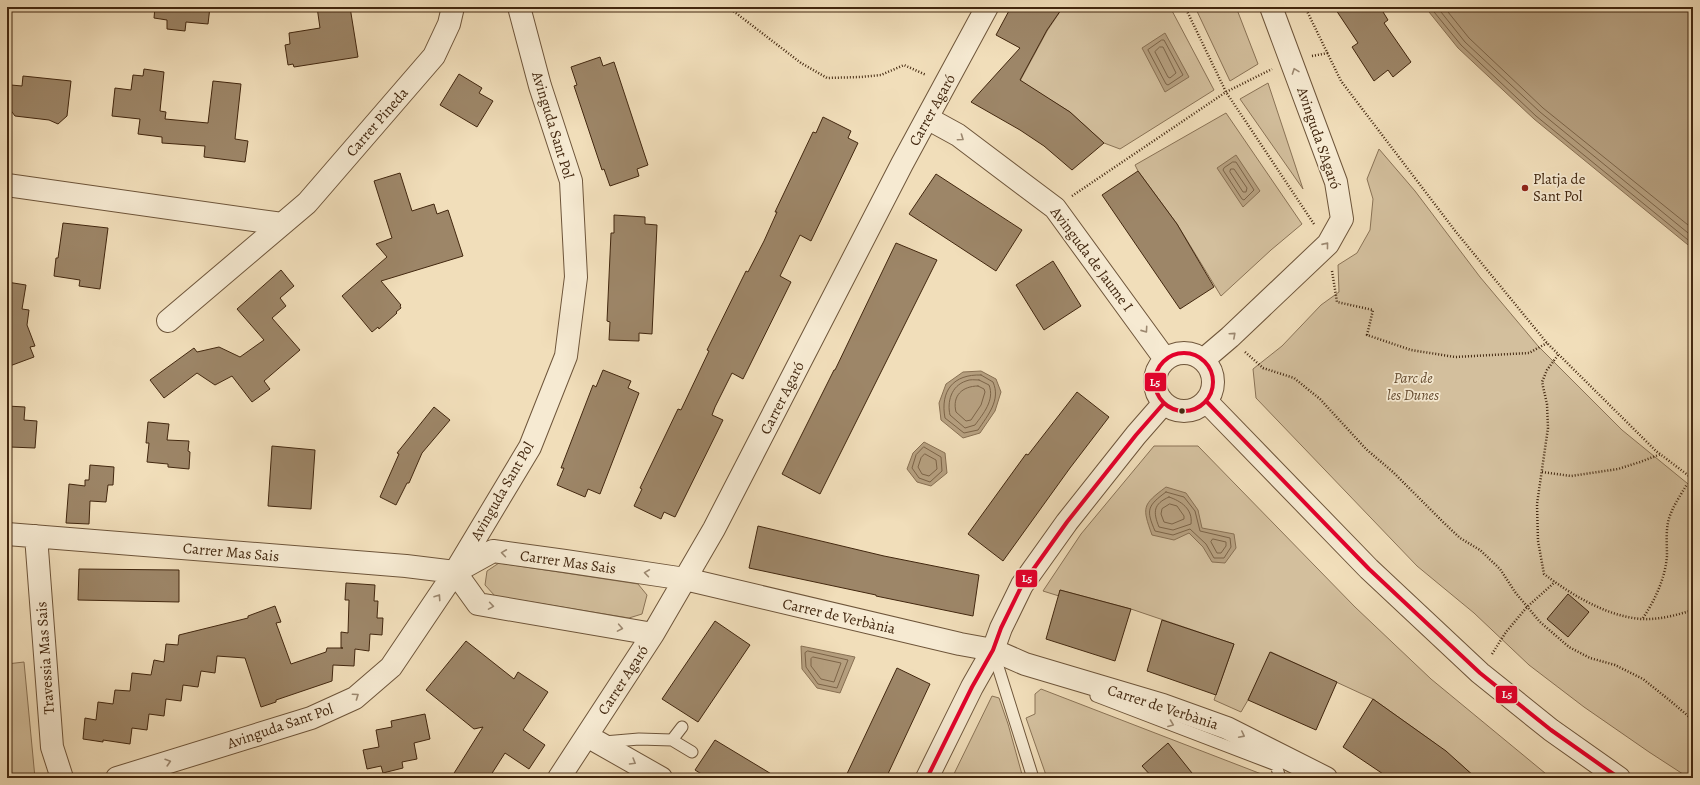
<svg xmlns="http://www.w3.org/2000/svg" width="1700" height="785" font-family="Alegreya,serif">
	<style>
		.green { fill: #d3bf9d; stroke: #8a7356 }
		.water { fill: #b6a080; stroke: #887053 }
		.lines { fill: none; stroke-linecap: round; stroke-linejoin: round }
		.shore { stroke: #7c6448; stroke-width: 1 }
		.building { fill: #9d8668; stroke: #42270f }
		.service-casing { stroke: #6e553a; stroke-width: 13 }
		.minor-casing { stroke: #6e553a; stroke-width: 24 }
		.path { stroke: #42270f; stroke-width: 2.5; stroke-dasharray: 1 2; stroke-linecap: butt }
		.service { stroke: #f6ead2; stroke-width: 11 }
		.minor { stroke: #f6ead2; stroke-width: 22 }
		.bus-1-casing { stroke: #f6ead2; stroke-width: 7 }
		.bus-1 { stroke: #e4002b; stroke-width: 4 }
		.oneway { stroke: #9c8870 }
		.poi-dot { fill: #8f2418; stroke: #f6ead2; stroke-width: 1.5 }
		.bus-dot { fill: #42270f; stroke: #f6ead2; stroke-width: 1.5 }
		.labels { text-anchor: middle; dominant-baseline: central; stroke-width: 3.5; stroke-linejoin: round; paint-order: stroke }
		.street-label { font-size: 15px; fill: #42270f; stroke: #f6ead2 }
		.poi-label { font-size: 15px; fill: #42270f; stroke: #f6ead2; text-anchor: start }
		.park-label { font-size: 15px; font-style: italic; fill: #664d32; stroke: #f6ead2 }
		.line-badge { stroke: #f6ead2; stroke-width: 1.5 }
		.badge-label { font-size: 11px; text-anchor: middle; font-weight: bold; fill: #fff }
	</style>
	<rect width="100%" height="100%" fill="#f1deba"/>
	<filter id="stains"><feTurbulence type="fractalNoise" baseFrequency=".005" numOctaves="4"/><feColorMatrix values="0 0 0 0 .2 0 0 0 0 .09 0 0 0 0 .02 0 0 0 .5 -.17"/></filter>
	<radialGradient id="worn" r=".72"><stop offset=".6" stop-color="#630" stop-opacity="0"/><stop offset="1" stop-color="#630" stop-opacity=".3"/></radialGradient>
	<path class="green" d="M1063,7H1170L1214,90L1120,149L1104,143L1070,112L1020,81L1047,31Z
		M1195,7H1236L1258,64L1230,81Z
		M1268,83L1303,189L1240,99Z
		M1226,113L1302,224L1271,250L1221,296L1177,224L1138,171L1135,165Z
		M1379,149L1415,191L1480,277L1538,346L1622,430L1693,488V778H1689L1649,752L1584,707L1529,665L1474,613L1417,566L1256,398L1253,369L1282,346L1321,305L1339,292L1338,265L1357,253L1370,230L1373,199L1367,179Z
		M1154,446H1198L1355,607L1431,679L1551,778H1476L1458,762L1448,777L1436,744L1373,699L1271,652L1248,700L1241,712L1214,700L1234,644L1131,609L1060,590L1059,596L1043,591L1081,534Z
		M499,563L638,584L647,595L642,614L629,618L495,596L485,585L487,571Z
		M24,662L35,778H7V664Z
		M1041,689L1264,775L1265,778H1047L1026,718L1035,714V694Z
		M992,696L999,698L1008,724L1023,778H952Z"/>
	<path class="water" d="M1425,7H1693V249L1534,119L1458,48Z
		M1165,33L1189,77L1165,92L1142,48Z
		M1236,155L1260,191L1243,207L1217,168Z
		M981,371L996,379L1001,392L995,411L980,433L963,438L941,420L939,403L946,384L963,372Z
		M924,442L945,453L947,473L931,486L917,482L907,469L913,453Z
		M1166,487L1186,493L1198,510L1202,528L1234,534L1236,548L1225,563L1212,562L1203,547L1189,533L1174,540L1152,535C1142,507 1142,505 1166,487Z
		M801,646L855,657L840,693L817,688L802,669Z"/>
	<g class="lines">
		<path class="shore" d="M1430,7L1461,45L1536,116L1693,244
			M1437,7L1465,42L1540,112L1693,237
			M1444,7L1469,38L1543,108L1693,229
			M1162,40H1164L1183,75L1168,85L1166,84L1148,50Z
			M1160,47H1163L1176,73L1170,78L1168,77L1155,52Z
			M1233,162H1236L1254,190L1244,200L1242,199L1223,170L1224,168Z
			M1231,169H1234L1247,188L1246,192H1243L1230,172Z
			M981,375L993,382C1001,400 988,415 978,430L964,433L945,418C940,391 953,374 981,375Z
			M979,380L989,385C995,400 983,414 975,425L965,428L950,415C947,402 951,386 966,381C970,379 975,380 979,380Z
			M978,386L984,389L985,392L981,405L971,420L966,421L956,412C952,396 962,386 978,386Z
			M924,447L941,457L942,471L930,482L919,478L912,468L916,455Z
			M925,454L936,460L937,469L929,476L922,474L918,467L921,458Z
			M1166,492L1184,497L1195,511L1200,531L1230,538L1231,547L1224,558H1214L1206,544L1190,529L1173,535L1155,531C1146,510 1147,506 1166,492Z
			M1169,497C1181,501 1193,509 1191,524L1173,530L1159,527C1153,512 1153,504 1169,497Z
			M1170,504L1177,506L1184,516V519L1172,524L1164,522L1161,514L1162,509Z
			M1213,539L1226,542V546L1221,553H1217L1211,542Z
			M808,651L848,660L837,688L818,684L806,667L805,653Z
			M813,657L841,663L834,682L821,679L811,666V659Z"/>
	</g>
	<path class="building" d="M155,7H210L208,24L186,22L185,31L167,29V20L154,18Z
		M317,7H350L358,57L294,67L293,64L288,65L285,45L290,44L289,33L320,28Z
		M1011,7H1063L1047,30L1020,80L1070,112L1104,143L1072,170L1044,146L1020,130L971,102L1020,48L996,35Z
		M1334,7H1380L1388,20L1384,23L1411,62L1393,77L1388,70L1374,81L1352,47L1358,43Z
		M600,57L603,66L614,62L648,165L637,169L639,176L610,186L604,169L602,170L574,86L577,85L571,67Z
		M144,69L164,72L160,111L166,112L165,119L208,123L213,81L241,84L235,139L248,141L245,162L204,157L205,146L162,143V137L138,134L140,119L112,116L115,88L131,90L133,75L143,76Z
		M459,74L482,88L479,93L493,101L477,127L440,105Z
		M23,76L71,81L67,116L58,124L49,120L15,116L9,108L11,85L22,86Z
		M823,117L851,131L848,138L858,143L811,241L800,235L780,276L791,282L743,379L732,373L715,407L712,415L723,420L675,517L664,512L661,519L634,506L642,489L640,488L678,409L681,410L709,351L707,350L746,271L748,272L764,241L777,212H775L813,132L816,133Z
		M1138,171L1177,224L1214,287L1180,309L1102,195Z
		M400,173L412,211L434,204L437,214L448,210L463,256L381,281L401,305L400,306L401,308L396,312L397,313L379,329L378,327L372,332L342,296L387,257L376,244L392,238L374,181Z
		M936,174L1022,230L996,271L909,214Z
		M614,215L645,217V224L657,225L652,334L639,333V341L609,340L610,322L607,321L611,233H614Z
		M63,223L108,228L100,289L79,286L80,280L54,276L56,258H58Z
		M896,243L937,260L820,494L782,474L834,370H835Z
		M1053,261L1081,306L1044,330L1016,285Z
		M281,270L294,286L280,298L286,306L272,318L300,350L264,381L270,389L252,402L232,376L215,385L197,373L164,398L150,380L194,348L197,352L219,347L240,357L264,340L237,309Z
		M7,282L26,285L22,309L29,310L27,325L35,346L30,347L34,357L7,367Z
		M603,370L631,381L628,388L639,393L600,494L588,489L585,497L557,485L564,468H561L593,385L596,387Z
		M1077,392L1109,417L1070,468L1003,561L968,534L1026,454L1028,455Z
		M7,406L25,407L24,420L37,421L35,448L10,447L11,436H7Z
		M434,407L450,420L422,453L409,483H407L396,505L380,497L399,454L397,453Z
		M148,422L169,424L167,440L189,441L188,451L190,452L189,469L168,467V464L147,462L149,443H146Z
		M272,446L315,450L311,509L268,506Z
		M90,465L114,467L113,485H108L106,502L90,501L89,524L66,523L69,484L85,486V480H89Z
		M758,526L884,556L979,575L973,616L876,596V595L749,568Z
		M79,569L179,570V602L78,600Z
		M346,583L375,585L374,601H378L377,618H383L382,635L370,634L369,651L355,649L354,666L333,665L332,681L276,700V702L261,707L245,658L217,656L215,673L201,671L198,687L183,685L181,701L166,699L164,716L149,714L147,730L132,728L130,744L103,740V742L83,739L85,718L96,720L98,702L113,704L115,690L130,691L132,673L151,675L154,660L164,662L166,644L178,645L179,635L248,618V616L275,606L281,622L276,623L291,664L326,652L327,648H343H341V632L348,633L349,600H345Z
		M1060,590L1131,609L1115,661L1046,639Z
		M1568,594L1589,612L1568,637L1547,619Z
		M1162,620L1234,644L1216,695L1147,671Z
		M715,621L750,645L698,722L662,699Z
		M466,641L514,679L518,672L548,692L523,730L545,745L529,769L505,753L489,778H451L483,727L474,729L426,690Z
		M1270,652L1337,682L1316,730L1248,700Z
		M897,668L930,684L886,778H845Z
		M1373,699L1446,751L1476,778H1389L1343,747Z
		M425,714L430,739L414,743L417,759L402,762L403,768L383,773L381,766L367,769L363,750L379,747L376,730L392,727L391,721Z
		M715,740L778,778H708L695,770Z
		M1168,743L1196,778H1153L1142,766Z"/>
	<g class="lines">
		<g class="service-casing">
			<path id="service" d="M993,651L1033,778
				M1096,696L1276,765L1280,778
				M672,740L682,727
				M604,742L639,739L672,740L692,752"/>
		</g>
		<g class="minor-casing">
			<path id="minor" d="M927,118L958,135L1055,208L1165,359
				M7,185L282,224
				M168,321L307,203L434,56L449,24L453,7
				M1155 382a29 29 0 1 1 58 0a29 29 0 1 1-58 0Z
				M1203,360L1230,337L1328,244L1342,219L1336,182L1271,7
				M1206,401L1369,569L1480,673L1551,730L1619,778
				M7,534L406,566L455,572L493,551L565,561L685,579L960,644L993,650L1025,664L1163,705L1227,728L1326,778
				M36,536L52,747L62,778
				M455,572L478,604L653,634
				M587,736L661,778
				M117,778L311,718L355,698L391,667L455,572L530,447L566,356L576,277L571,181L540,86L519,7
				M559,778L653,634L714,529L902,164L987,7
				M927,778L972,687L993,650L1001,628L1022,585L1067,522L1136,435L1164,403"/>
		</g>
		<path class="path" d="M695,7L732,10L801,63L827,78L861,77L881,75L904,65L926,75
			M1185,7L1226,92L1314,224
			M1305,7L1341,81L1456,232L1547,343L1656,451L1693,479
			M1312,56L1328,53
			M1072,196L1226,92L1272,69
			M1332,271L1337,302L1373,310L1367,335L1411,350L1455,357L1529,353L1547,343
			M1245,352L1263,368L1294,378L1320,399L1366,449L1393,472L1444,523L1460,538L1480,550L1500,569L1515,592L1540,622L1569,647L1590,658L1615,665L1643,679L1668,699L1693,720
			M1558,355L1547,370L1542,382L1547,404L1548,428L1537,504L1538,541L1544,574C1572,595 1606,616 1641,619C1659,620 1677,615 1693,610
			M1542,472L1571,476L1618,469L1640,462L1661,454
			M1643,618C1655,600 1665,579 1667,556C1667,542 1665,526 1671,513C1675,503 1682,493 1687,484
			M1492,654L1506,632L1527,607L1555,582"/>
		<use href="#service" class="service"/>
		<use href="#minor" class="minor"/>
		<g class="bus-1-casing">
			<path id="bus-1" d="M1155 382a29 29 0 1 1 58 0a29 29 0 1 1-58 0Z
				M1206,401L1369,569L1480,673L1551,730L1619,778
				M927,778L972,687L993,650L1001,628L1022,585L1067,522L1136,435L1164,403"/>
		</g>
		<use href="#bus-1" class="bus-1"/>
	</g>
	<defs><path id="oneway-chevron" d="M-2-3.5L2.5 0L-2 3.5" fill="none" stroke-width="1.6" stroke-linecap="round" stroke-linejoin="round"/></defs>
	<g class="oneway">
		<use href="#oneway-chevron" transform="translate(1295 71) rotate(-110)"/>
		<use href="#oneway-chevron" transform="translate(961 138) rotate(35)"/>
		<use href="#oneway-chevron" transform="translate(1326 245) rotate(-51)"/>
		<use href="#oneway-chevron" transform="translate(1145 330) rotate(55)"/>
		<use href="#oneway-chevron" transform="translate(1233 335) rotate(-42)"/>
		<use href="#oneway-chevron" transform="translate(504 553) rotate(-172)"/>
		<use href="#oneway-chevron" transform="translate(647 573) rotate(-172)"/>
		<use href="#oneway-chevron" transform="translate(438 597) rotate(-56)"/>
		<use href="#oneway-chevron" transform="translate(491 606) rotate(9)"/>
		<use href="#oneway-chevron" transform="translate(620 628) rotate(10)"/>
		<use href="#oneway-chevron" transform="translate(356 696) rotate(-35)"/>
		<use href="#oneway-chevron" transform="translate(1171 724) rotate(21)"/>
		<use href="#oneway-chevron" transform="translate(1242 735) rotate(27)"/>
		<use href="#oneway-chevron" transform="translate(168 762) rotate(-17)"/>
		<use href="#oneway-chevron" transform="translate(633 762) rotate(31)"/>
	</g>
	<circle class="poi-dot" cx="1525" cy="188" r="4"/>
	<circle class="bus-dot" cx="1182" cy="411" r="3.5"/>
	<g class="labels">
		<g class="street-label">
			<text transform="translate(932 110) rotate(-61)">Carrer Agaró</text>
			<text transform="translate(377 122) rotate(-49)">Carrer Pineda</text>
			<text transform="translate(553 125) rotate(73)">Avinguda Sant Pol</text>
			<text transform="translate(1319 138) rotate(71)">Avinguda S'Agaró</text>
			<text transform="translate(1092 259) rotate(53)">Avinguda de Jaume I</text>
			<text transform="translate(782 398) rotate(-63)">Carrer Agaró</text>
			<text transform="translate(502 491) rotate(-60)">Avinguda Sant Pol</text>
			<text transform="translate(231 552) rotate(5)">Carrer Mas Sais</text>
			<text transform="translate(568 562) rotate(8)">Carrer Mas Sais</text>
			<text transform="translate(839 616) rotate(13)">Carrer de Verbània</text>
			<text transform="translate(45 658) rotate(-94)">Travessia Mas Sais</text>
			<text transform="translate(623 680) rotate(-57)">Carrer Agaró</text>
			<text transform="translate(1163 707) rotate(18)">Carrer de Verbània</text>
			<text transform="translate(280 726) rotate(-19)">Avinguda Sant Pol</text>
		</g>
		<g class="poi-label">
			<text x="1533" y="179">Platja de<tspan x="1533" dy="17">Sant Pol</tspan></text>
		</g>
		<g class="park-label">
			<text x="1413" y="378">Parc de<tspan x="1413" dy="17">les Dunes</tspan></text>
		</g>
	</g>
	<g class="line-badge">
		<rect x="1144" y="372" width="23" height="20" rx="4" fill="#e4002b"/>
		<rect x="1015" y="569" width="23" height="19" rx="4" fill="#e4002b"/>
		<rect x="1495" y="685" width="23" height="19" rx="4" fill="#e4002b"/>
	</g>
	<g class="badge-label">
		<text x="1155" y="386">L5</text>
		<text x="1027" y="582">L5</text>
		<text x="1507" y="698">L5</text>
	</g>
	<rect width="1700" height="785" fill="none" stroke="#f1deba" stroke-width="24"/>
	<rect x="8" y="8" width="1684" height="769" fill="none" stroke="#42270f" stroke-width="2"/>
	<rect x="12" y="12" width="1676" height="761" fill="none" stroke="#42270f"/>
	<rect width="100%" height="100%" filter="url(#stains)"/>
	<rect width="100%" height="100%" fill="url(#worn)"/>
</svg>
